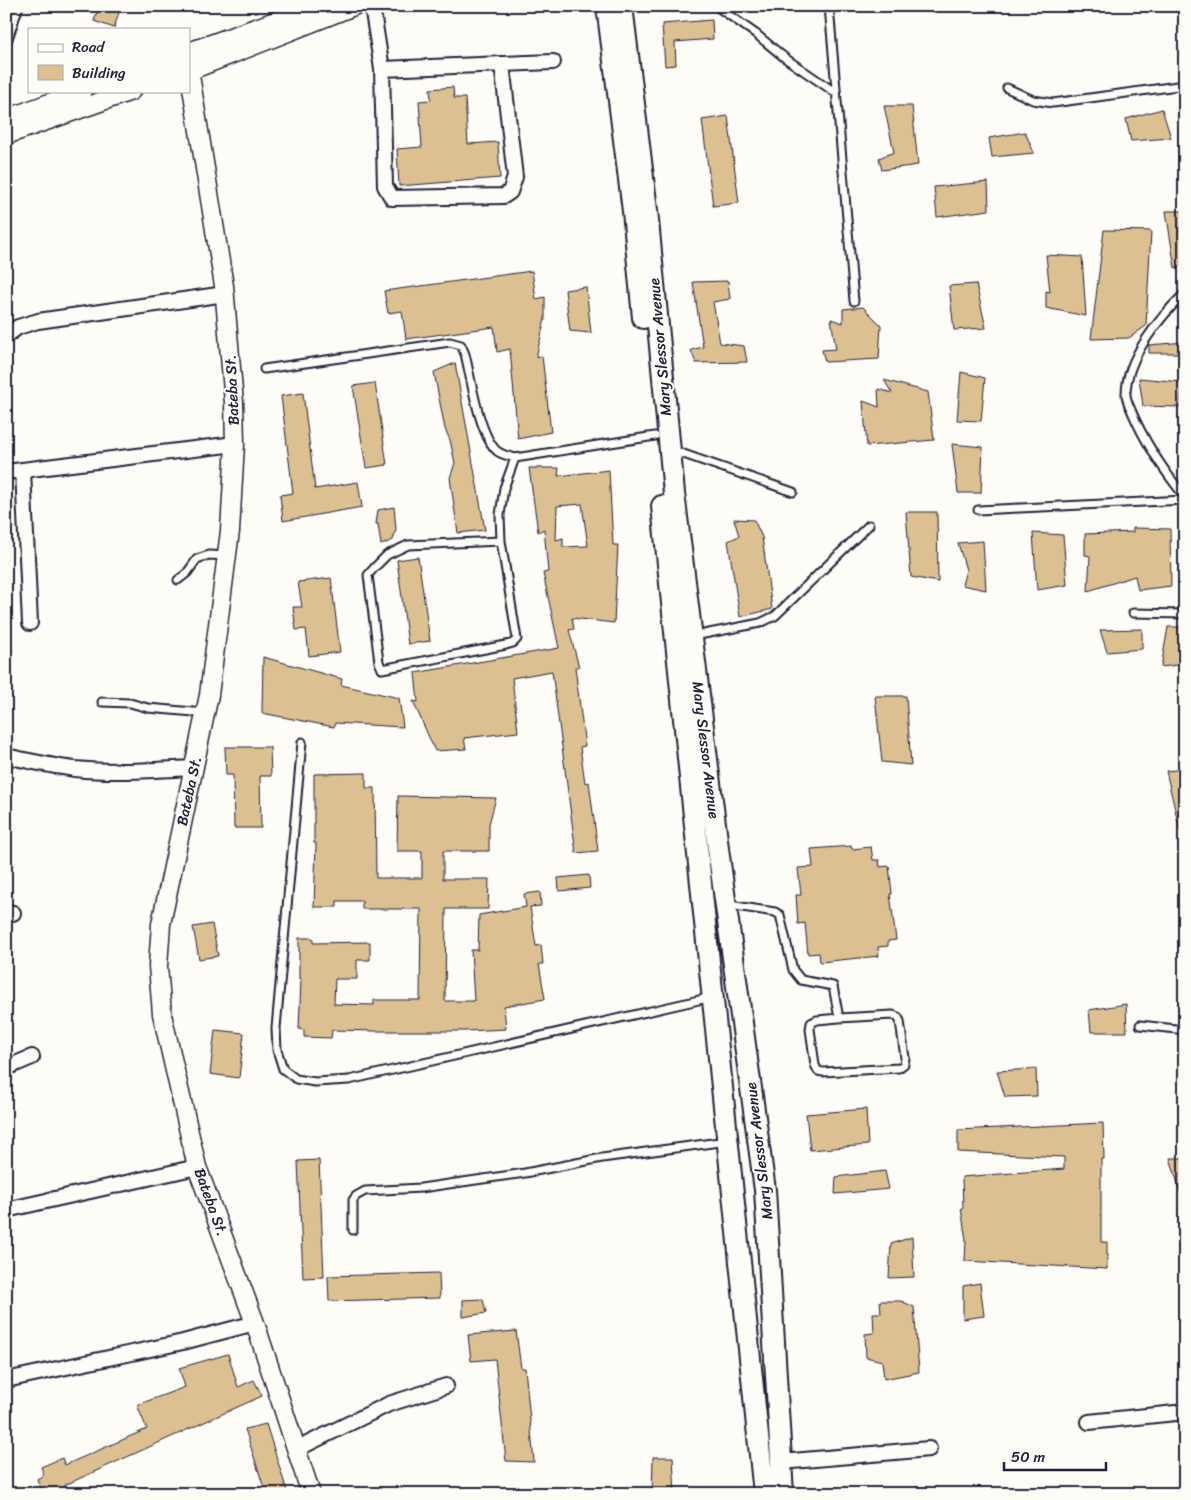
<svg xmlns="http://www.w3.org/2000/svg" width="1191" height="1500" font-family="Sriracha,sans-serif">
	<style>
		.building { fill: #ddc091; stroke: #22223b; fill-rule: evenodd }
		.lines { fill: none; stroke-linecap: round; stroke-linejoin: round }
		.service-casing { stroke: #22223b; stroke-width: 11 }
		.minor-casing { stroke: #22223b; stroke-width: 18 }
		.tertiary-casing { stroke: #22223b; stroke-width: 21 }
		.secondary-casing { stroke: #22223b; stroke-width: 24 }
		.service { stroke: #fdfcf7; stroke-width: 7 }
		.minor { stroke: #fdfcf7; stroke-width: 14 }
		.tertiary { stroke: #fdfcf7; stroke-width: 18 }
		.secondary { stroke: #fdfcf7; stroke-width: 20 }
		.labels { text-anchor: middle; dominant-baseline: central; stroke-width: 4; stroke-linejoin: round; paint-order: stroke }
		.street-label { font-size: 15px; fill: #22223b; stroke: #fdfcf7 }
	</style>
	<rect width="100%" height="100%" fill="#fdfcf7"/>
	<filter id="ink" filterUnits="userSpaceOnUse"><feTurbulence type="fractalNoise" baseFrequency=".02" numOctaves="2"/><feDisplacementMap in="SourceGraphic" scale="10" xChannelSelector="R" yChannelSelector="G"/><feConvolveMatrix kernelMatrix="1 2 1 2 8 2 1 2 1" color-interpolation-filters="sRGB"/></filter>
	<g filter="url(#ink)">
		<path class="building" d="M99,6H121L114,28L94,21Z
			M712,20L713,39L675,42L676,65L665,66L662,24Z
			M453,87L454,98H465L468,144L498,142L500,178L399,186L397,149L422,147L419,101L431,100L430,89Z
			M884,106H912L918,165L882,170L879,158L894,152Z
			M1162,109L1171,138L1131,141L1126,119Z
			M728,116L739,203L713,206L702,120Z
			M1025,132L1034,153L992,157L989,138Z
			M988,182L989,210L937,217L934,187Z
			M1166,211H1185V263L1175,268Z
			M1104,230L1151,231L1146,326L1129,338L1091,339Z
			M1046,255L1082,257L1086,316L1046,308V291L1050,292Z
			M532,271L536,299L545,297V319L536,357L542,356L551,432L518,439L510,349L497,352L494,327L406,339L402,311L388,313L384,291Z
			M728,281L730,299L713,302L720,343L744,346L747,362L696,363L691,350L703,347L693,282Z
			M976,284L986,328L954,330L949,286Z
			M586,287L591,333L570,331L565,290Z
			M863,307L881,325L879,359L825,362L822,350L836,349L831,319L843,323V309Z
			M1185,342V353H1149V345Z
			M455,363L485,530L458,533L450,478L455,463L450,440L445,429L434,372Z
			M961,372L985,378L981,421L957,420Z
			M1139,378L1182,382L1180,407L1143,406Z
			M884,380L928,392L934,440L867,446L863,401L879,407L878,389L892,393Z
			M375,383L387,465L366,468L353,386Z
			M303,393L315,489L358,482L362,507L283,521L280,495L293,493L281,396Z
			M952,444L983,447L981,493H958Z
			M529,468H559L558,476L609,470L613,545H618L614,623L572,618L574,629L569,630L579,667H575L585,746L580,747L585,783L589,782L598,851L576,853L552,671L512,678L518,732L464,738L466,749L435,751L413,701L418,702L415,673L559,648L543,573L548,572L544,529L538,532ZM582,504L588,546L563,547V538L556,540L557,506Z
			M394,507L396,529L393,540L381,545L378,524H376L378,510Z
			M906,512H937L938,582L911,577Z
			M734,519L754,520L762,537L772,609L740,617L728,541L739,536Z
			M1133,528L1170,529L1171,586L1138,590L1135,576L1088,591L1090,556L1085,555V534L1133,532Z
			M1033,533L1063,535L1067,585L1037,590Z
			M983,541L986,590L962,585L966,570L958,543Z
			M418,557L430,641L408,644L397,560Z
			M331,578L340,652L309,656L306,629L296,630L293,607H302L298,582Z
			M1168,627H1185V664L1161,667Z
			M1142,629V649L1107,652L1100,630Z
			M263,657L342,679L341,685L399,698L403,727L335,723L334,727L262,713Z
			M875,696H906L911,765L882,762Z
			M225,747H270L271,776H260L261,828H234L233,775H226Z
			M1185,769V831H1180L1166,771Z
			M366,773V788H375L376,878H422V851H397L398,796L496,798L489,824V851H443V879H489L488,909H446L445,1001H474L471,950H478L479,915L526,907L524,894L540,892L541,906L530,907L536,946L541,945L543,964H539L545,999L504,1006L506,1029L466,1031H374L332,1030L331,1038L304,1037V1030L299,1029L301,979H299V938H313V943L370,942V960H357V979H335L334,1004L374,1005V1000H420L421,909H362V901H337V907H314L316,843H314V774Z
			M851,846L852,849L871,847L873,860H879L880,867L889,866L892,894H890L896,940L888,941V946L878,947L879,956L820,962L819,953L808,954L805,923L798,924L796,895H801L798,868L813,867L811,849Z
			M589,875L590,888L559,891L558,878Z
			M212,924L218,956L199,959L193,927Z
			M1126,1004L1127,1032H1091L1089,1010Z
			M215,1030L244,1033L239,1078L210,1074Z
			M1036,1069L1037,1096L1005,1097L997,1071Z
			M866,1109L868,1145L810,1150L806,1114Z
			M1103,1123L1104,1159H1101V1242H1107V1269L965,1261L966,1240L961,1208H963L962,1177L1064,1169V1157L958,1152V1130Z
			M1170,1158H1185V1196L1182,1197Z
			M319,1160L324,1277L303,1278L298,1161Z
			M885,1171L889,1189L835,1194L836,1177Z
			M912,1237L914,1277L889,1278L891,1244Z
			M439,1273L440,1298L329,1301L328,1276Z
			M980,1283L984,1316L963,1319V1286Z
			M483,1299L486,1313L463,1317V1300Z
			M880,1301H901L914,1307L919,1372L884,1379L882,1361L866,1357L865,1334L874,1333L873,1313H881Z
			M516,1331L521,1368H525L534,1462L506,1461L495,1359L471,1361L468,1335Z
			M228,1354L238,1387L254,1380L262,1396L65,1485L69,1494H43L37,1479L44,1475L41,1467L62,1458L65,1465L147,1429L137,1405L185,1387L179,1368Z
			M266,1424L288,1494H266L245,1429Z
			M653,1457H673L675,1494H652Z"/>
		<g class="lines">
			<g class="service-casing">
				<path id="service" d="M716,6L756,34L785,58L836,93
					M829,6L854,301
					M6,45L19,6
					M1007,88L1033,100L1053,103L1185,85
					M1185,293C1160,317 1126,358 1126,394C1126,400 1130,407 1132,412C1145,443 1164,471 1185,497
					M264,369L450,342L461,345L465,354C471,378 479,435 497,451C502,455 509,456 515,458L655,436
					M672,450L793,492
					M978,510L1185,500
					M501,541L408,545L387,555L374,568L368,575L379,662L382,669L506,645L513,643L517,639L501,541L500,515L504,488L515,458
					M178,580L187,573L197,559L209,555L227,556
					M1133,613L1185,614
					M694,636L760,623L775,616L869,525
					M102,702L130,703L148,708L205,713
					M302,742L276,1028L277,1050L283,1069L296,1079L315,1082L349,1080L712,997
					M729,905L775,912L780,915L793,970L801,980L833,986L839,1018L893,1015L898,1017L900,1021L905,1058L904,1064L899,1068L823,1072L818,1071L815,1065L810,1029L811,1023L817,1020L839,1018
					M1140,1025L1185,1030
					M353,1230V1200L356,1196L365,1191L421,1188L525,1173L602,1158L727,1141"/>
			</g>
			<g class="minor-casing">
				<path id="minor" d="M372,6L382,69L385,186L392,198L504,196L510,192L515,177L502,64
					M382,69L553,62
					M6,336L18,327L38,321L225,294
					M23,470L30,623
					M6,472L235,444
					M6,756C29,761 51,766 75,769C114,773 154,770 194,768
					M6,912L13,913
					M6,1068L32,1057
					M6,1210L197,1167
					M6,1380L183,1342L255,1323
					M1089,1422L1185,1412
					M297,1449L389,1404L446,1386
					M781,1462L929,1449"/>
			</g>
			<g class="tertiary-casing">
				<path id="tertiary" d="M189,52L317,6
					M189,69L224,286L234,403L235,444L230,531L209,695L161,924L158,966L162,1014L197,1167L255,1323L311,1494
					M189,71L354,6
					M6,119L82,91
					M6,135L131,91"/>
			</g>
			<g class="secondary-casing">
				<path id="secondary" d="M607,6L633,211L643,318
					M622,6L647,210L674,493L719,856L765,1190L783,1494
					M662,506L764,1494"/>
			</g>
			<use href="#service" class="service"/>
			<use href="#minor" class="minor"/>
			<use href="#tertiary" class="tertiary"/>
			<use href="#secondary" class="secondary"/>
		</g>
	</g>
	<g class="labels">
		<g class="street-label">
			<text transform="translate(660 347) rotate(-95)">Mary Slessor Avenue</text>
			<text transform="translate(232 390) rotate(-93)">Bateba St.</text>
			<text transform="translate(706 750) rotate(83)">Mary Slessor Avenue</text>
			<text transform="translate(189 791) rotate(-78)">Bateba St.</text>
			<text transform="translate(759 1151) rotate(-97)">Mary Slessor Avenue</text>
			<text transform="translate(211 1202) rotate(70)">Bateba St.</text>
		</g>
	</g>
	<rect width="1191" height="1500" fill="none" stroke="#fdfcf7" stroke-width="25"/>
	<rect x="12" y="12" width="1166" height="1475" fill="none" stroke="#22223b" stroke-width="2" filter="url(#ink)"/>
	<rect x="28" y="28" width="162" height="65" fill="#fdfcf7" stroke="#a5a5ac"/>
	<rect x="38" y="44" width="25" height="8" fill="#fdfcf7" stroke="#a5a5ac"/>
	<text x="72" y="52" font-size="15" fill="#22223b">Road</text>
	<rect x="38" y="65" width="25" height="15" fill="#ddc091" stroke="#a5a5ac"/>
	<text x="72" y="78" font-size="15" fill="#22223b">Building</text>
	<path d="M1004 1462v8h102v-8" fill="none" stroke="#22223b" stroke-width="2.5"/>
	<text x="1011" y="1462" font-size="15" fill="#22223b" stroke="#fdfcf7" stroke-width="4" paint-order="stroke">50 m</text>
</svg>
